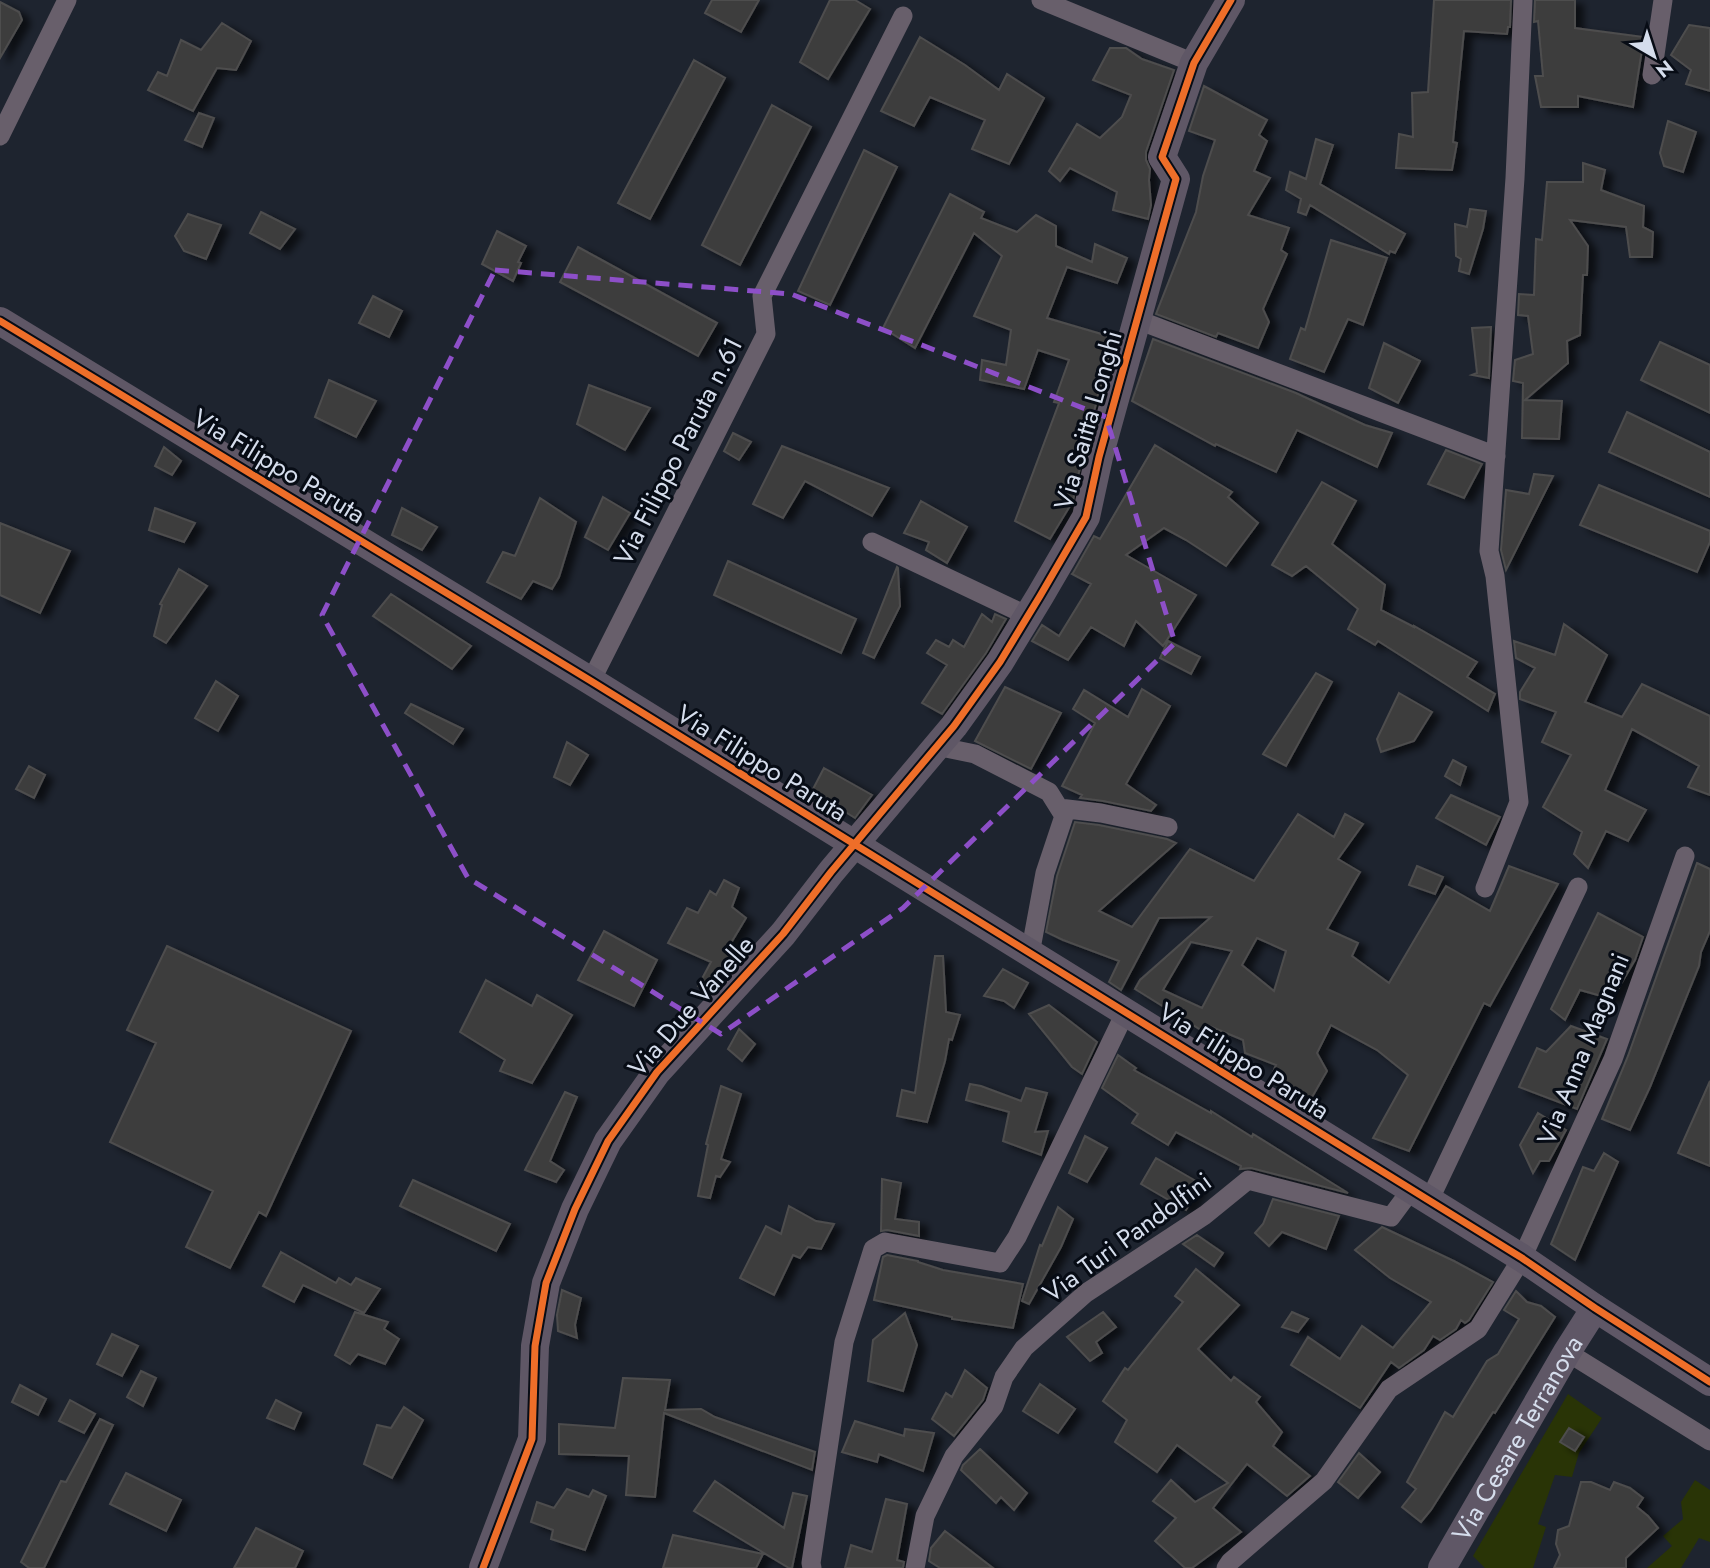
<svg xmlns="http://www.w3.org/2000/svg" width="1710" height="1568" font-family="Jost,sans-serif">
	<style>
		.green { fill: #293406 }
		.building { fill: #3e3d3d; stroke: #4e4d4e; stroke-width: 2; fill-rule: evenodd; filter: url(#shadow) }
		.lines { fill: none; stroke-linecap: round; stroke-linejoin: round }
		.street { stroke: #685f6b; stroke-width: 19 }
		.secondary { stroke: #5f5766; stroke-width: 28 }
		.cycleway-casing { stroke: #070c15; stroke-width: 11 }
		.cycleway { stroke: #ee6e29; stroke-width: 7 }
		.marked { fill: none; stroke: #8d4fc8; stroke-width: 5; stroke-dasharray: 14 9; stroke-linejoin: round }
		.labels { text-anchor: middle; dominant-baseline: central; stroke-width: 6; stroke-linejoin: round; paint-order: stroke }
		.street-label { font-size: 26px; fill: #d5ddec; stroke: #070c15 }
	</style>
	<defs>
		<filter id="shadow"><feDropShadow dx="8" dy="4.5" stdDeviation="3.5" flood-color="#0009"/></filter>
	</defs>
	<rect width="100%" height="100%" fill="#1e242f"/>
	<path class="green" d="M1568,1394L1602,1418L1579,1453L1572,1477L1555,1475L1538,1524L1546,1527L1533,1568H1485L1473,1556Z
		M1695,1480L1710,1490V1542L1699,1538L1681,1568H1647L1672,1546L1663,1536L1683,1519L1681,1502Z"/>
	<path class="building" d="M712,0H759L741,32L705,13Z
		M830,0H855L870,9L828,79L800,62Z
		M1434,0H1511L1510,27H1508L1507,34L1464,31L1453,142L1457,143L1452,170L1396,168L1399,134L1413,137L1412,93L1428,92Z
		M1535,0H1575V28L1644,37L1633,107L1578,96V107H1541L1535,76H1543L1538,21L1534,22Z
		M0,2L19,12L22,20L0,58Z
		M222,23L251,41L236,70L217,68L193,111L148,90L158,72L167,76L181,40L201,50Z
		M1689,25L1710,28V91L1686,84L1691,70L1671,55Z
		M920,37L965,65L999,90L1007,74L1044,98L1009,164L972,149L985,120L930,97L914,126L881,111Z
		M1110,48H1126L1142,59L1174,70L1146,152V160L1150,169L1149,180L1151,205L1148,219L1113,210L1117,192L1070,168L1060,181L1049,171L1077,124L1100,138L1122,117L1131,95L1093,80Z
		M694,60L725,78L650,219L618,203Z
		M1204,86L1267,120L1259,135L1267,141L1254,171L1270,178L1248,215L1289,228L1281,250L1287,254L1263,309L1269,322L1258,348L1218,333L1216,337L1156,314L1196,212L1203,176L1215,140L1189,131Z
		M772,105L811,127L740,265L702,245Z
		M199,113L214,118L202,147L185,140Z
		M1668,121L1696,132L1683,172L1664,166L1660,153Z
		M1316,139L1333,145L1320,184L1405,234L1395,253L1390,251L1389,254L1310,205L1306,215L1298,212L1301,199L1286,190L1290,172L1306,179Z
		M864,150L897,167L830,305L798,291Z
		M1583,163L1605,170L1601,190L1644,206L1643,227L1653,232L1652,257H1630L1626,227L1570,220L1588,246L1587,275H1583L1580,335L1567,341L1568,363L1525,400L1562,401L1559,439L1522,438L1523,383L1513,381L1515,360L1533,354L1528,316L1518,315L1519,294L1534,295L1536,239L1542,240L1547,182H1583Z
		M950,194L984,212L981,218L1017,232L1036,215L1056,226V246L1092,262L1095,244L1127,258L1117,283L1067,267L1047,318L1115,338L1100,383H1102L1095,403L1096,404L1083,453L1073,501L1050,539L1015,521L1059,403L1054,402L1069,360L1038,350L1024,389L980,380L982,360L1006,365L1011,330L974,316L1002,256L974,233L915,348L883,328Z
		M1470,209L1486,211L1483,229L1469,274L1459,271L1461,259L1456,256L1455,224L1467,227Z
		M261,212L295,229L280,249L250,233Z
		M188,214L221,225L206,259L184,251L175,236Z
		M497,231L526,246L518,262L521,263L513,281L482,264Z
		M1331,240L1387,258L1363,325L1348,319L1324,372L1290,359L1301,328L1305,330Z
		M578,247L717,323L698,356L560,282Z
		M373,296L402,311L389,337L359,323Z
		M1491,327L1489,378L1472,375L1477,373L1472,328Z
		M1153,339L1296,393L1365,425L1392,433L1377,467L1297,430L1276,472L1216,444L1215,446L1132,401Z
		M1660,342L1710,365V413L1641,380Z
		M1384,343L1420,361L1398,403L1369,388Z
		M329,380L376,401L356,437L315,417Z
		M589,385L650,408L625,450L577,424Z
		M1627,412L1710,452V497L1609,452Z
		M733,433L751,442L739,460L724,451Z
		M1155,445L1232,492L1228,497L1258,523L1226,566L1186,540L1164,528L1126,555L1196,595L1163,646L1136,621L1124,646L1091,627L1068,660L1032,641L1042,625L1059,636L1091,584L1072,574L1073,573L1094,536L1100,539Z
		M782,446L889,488L872,516L805,481L783,518L753,504Z
		M164,447L181,461L172,475L155,466Z
		M1446,450L1482,464L1464,498L1428,484Z
		M1534,474L1553,476L1506,570L1501,550L1506,490L1529,494Z
		M1322,482L1356,501L1332,544L1385,585L1381,610L1414,627V626L1477,662L1467,677L1495,694L1488,711L1378,641L1375,645L1348,629L1358,609L1306,566L1292,576L1272,565Z
		M1599,485L1710,531V542L1697,572L1580,525Z
		M603,497L630,513L608,550L585,537Z
		M540,498L576,522L559,577L552,589L533,581L521,599L487,582L503,552L515,556Z
		M921,501L967,527L947,563L926,550L929,542L904,533Z
		M155,508L195,523L184,542L149,530Z
		M402,508L437,527L422,550L392,535Z
		M0,523L70,551L40,613L0,595Z
		M728,561L856,619L841,653L714,595Z
		M897,567L898,568L900,606L874,658L863,653Z
		M179,569L207,586L166,643L154,636L162,605L160,604Z
		M391,594L471,646L452,669L373,616Z
		M982,614L992,622L995,614L1006,619L986,653L942,714L922,703L947,665L927,653L936,640L949,647L953,640L964,647Z
		M1564,624L1607,655L1585,702L1622,717L1642,684L1710,716V795L1688,787L1699,766L1632,729L1605,790L1646,810L1628,841L1606,831L1588,868L1574,854L1582,832L1543,807L1571,755L1542,742L1556,712L1520,699V692L1535,668L1516,658L1514,641L1555,655Z
		M1168,641L1200,657L1191,674L1160,658Z
		M1316,673L1332,682L1286,766L1263,754Z
		M216,681L238,696L218,731L195,718Z
		M1005,687L1061,713L1031,769L975,741Z
		M1142,689L1170,706L1126,784L1156,805L1151,811L1103,801L1080,798L1082,795L1062,786L1095,723L1073,709L1084,690L1128,717Z
		M1399,693L1432,712L1414,741L1381,752L1377,739Z
		M411,704L463,729L453,744L405,713Z
		M567,742L588,755L570,785L554,777Z
		M1453,760L1466,767L1460,785L1445,776Z
		M29,766L45,775L34,798L16,789Z
		M824,768L872,795L855,818L812,791Z
		M1451,795L1500,817L1486,845L1436,818Z
		M1298,814L1334,837L1345,814L1363,824L1338,859L1360,872L1327,929L1358,943L1352,956L1389,983L1446,886L1490,911L1509,866L1558,884L1490,1006L1484,1003L1409,1151L1373,1138L1408,1075L1377,1050L1331,1025L1317,1053L1327,1071L1311,1099L1271,1077L1276,1065L1245,1053L1243,1040L1207,1025L1201,1030L1135,989L1140,980L1211,917L1159,918L1121,990L1109,982L1119,961L1063,940L1046,932L1057,876L1075,822L1099,825L1167,839L1176,843L1099,911L1132,927L1190,849L1254,881ZM1257,938L1286,951L1274,991L1242,965ZM1191,942L1232,951L1202,1008L1163,990Z
		M1697,863L1710,869V931L1701,952L1699,966L1650,1087L1630,1130L1602,1119L1628,1056Z
		M1417,866L1443,877L1435,894L1409,885Z
		M724,880L739,888L732,907L746,918L728,948L740,956L707,992L698,986L711,962L668,943L687,908L698,913L710,891L716,895Z
		M1598,913L1643,937L1635,960L1612,999L1580,990L1565,1020L1551,1009Z
		M604,931L657,960L634,1006L578,980Z
		M167,946L351,1031L266,1216L259,1212L230,1268L186,1247L213,1191L110,1142L156,1043L127,1030Z
		M935,956H943L946,1012L960,1015L952,1040L949,1039L945,1061L927,1122L897,1116L902,1090L915,1093Z
		M1003,969L1028,983L1014,1008L1004,1001L984,996Z
		M486,980L532,1006L537,995L572,1015L532,1083L500,1071L505,1060L460,1032Z
		M1049,1005L1097,1042L1082,1074L1072,1067L1029,1014Z
		M1571,1026L1607,1039L1577,1109L1519,1087L1537,1048L1546,1052Z
		M739,1029L755,1044L742,1061L728,1049Z
		M1118,1055L1136,1068L1134,1070L1211,1113V1111L1252,1137L1253,1134L1348,1193L1251,1168L1240,1169L1241,1166L1176,1132L1168,1145L1132,1123L1138,1114L1102,1088Z
		M1710,1081V1166L1678,1153Z
		M970,1084L981,1086L1021,1101L1026,1088L1047,1093L1035,1132L1048,1131L1041,1155L1003,1141L1009,1112L966,1100Z
		M721,1086L741,1094L721,1159L730,1162L720,1177L716,1176L710,1198L698,1196L708,1145L706,1144Z
		M565,1092L577,1097L550,1161L564,1170L556,1182L525,1170Z
		M1538,1113L1566,1130L1549,1161H1540L1533,1173L1520,1145Z
		M1085,1136L1107,1148L1087,1182L1069,1173Z
		M1604,1153L1618,1162L1575,1260L1551,1244L1583,1167L1594,1171Z
		M1156,1158L1201,1184L1186,1210L1141,1184Z
		M882,1179L901,1183L895,1219L919,1222V1236L887,1230L881,1231Z
		M413,1180L510,1224L496,1251L400,1206Z
		M1273,1199L1339,1216L1326,1249L1282,1232L1269,1246L1255,1233L1263,1224Z
		M789,1206L816,1221L834,1224L821,1249L808,1247L800,1258L793,1255L774,1295L740,1278L766,1226L781,1234Z
		M1058,1207L1073,1219L1061,1247L1029,1304L1022,1301L1040,1245L1042,1246Z
		M1382,1227L1454,1261L1493,1282L1469,1320L1465,1323L1461,1320L1456,1329L1440,1340L1433,1336L1424,1350L1399,1368L1391,1362L1360,1408L1291,1365L1308,1337L1340,1359L1362,1326L1393,1348L1431,1302L1390,1278L1355,1250Z
		M1197,1235L1223,1253L1214,1266L1183,1244Z
		M281,1252L336,1283L339,1278L351,1285L356,1278L380,1289L364,1313L303,1285L294,1302L263,1286Z
		M887,1255L918,1261V1262L943,1270L1023,1284L1013,1328L952,1319V1317L874,1300L883,1257Z
		M1196,1269L1239,1305L1198,1349L1231,1381L1234,1377L1260,1397L1256,1402L1282,1432L1273,1446L1310,1476L1287,1496L1247,1464L1213,1508L1241,1532L1192,1568H1185L1155,1541L1176,1518L1153,1501L1171,1480L1195,1502L1228,1483L1177,1445L1157,1472L1115,1442L1127,1420L1103,1401L1125,1368L1128,1370L1183,1302L1175,1296Z
		M562,1290L581,1298L575,1325L577,1338L558,1331L557,1315Z
		M1516,1291L1527,1302L1541,1306L1555,1317L1495,1413L1493,1412L1431,1510L1421,1522L1402,1507L1416,1489L1407,1482L1445,1412L1453,1417L1487,1361L1498,1354L1519,1319L1504,1310Z
		M355,1312L388,1322L384,1329L399,1339L385,1364L358,1354L350,1364L335,1355Z
		M1103,1312L1116,1327L1096,1342L1102,1353L1090,1361L1067,1337Z
		M1292,1312L1308,1319L1298,1332L1282,1327Z
		M905,1313L917,1345L903,1391L868,1381L873,1340Z
		M112,1334L138,1346L122,1376L97,1364Z
		M965,1370L987,1388L983,1400L954,1436L932,1419L946,1393L952,1397Z
		M141,1371L156,1378L143,1406L127,1397Z
		M623,1378L670,1380L665,1410L701,1409L715,1417L815,1452L812,1470L664,1413L655,1497L626,1495L629,1456L559,1454V1424L615,1428Z
		M1040,1384L1075,1409L1058,1433L1023,1411Z
		M20,1385L46,1399L38,1415L12,1402Z
		M70,1400L95,1414L84,1433L59,1421Z
		M276,1400L301,1413L294,1429L267,1418Z
		M404,1407L423,1420L392,1478L364,1464L377,1425L391,1428Z
		M100,1419L113,1425L44,1568H29L21,1562L61,1481L66,1482Z
		M855,1421L904,1436L905,1429L934,1433L923,1471L879,1454L877,1462L842,1452Z
		M1569,1428L1584,1437L1575,1451L1560,1442Z
		M980,1449L1027,1493L1014,1510L1001,1497L996,1503L961,1470L963,1465Z
		M1359,1453L1380,1472L1358,1498L1338,1482Z
		M126,1473L181,1500L166,1531L110,1504Z
		M715,1481L784,1528L793,1493L807,1496L792,1568H789L694,1511Z
		M1581,1482H1591L1610,1490L1614,1482L1630,1488L1643,1498L1637,1507L1648,1516L1658,1528L1626,1558V1568H1554L1560,1555L1556,1544L1558,1530L1569,1526Z
		M567,1489L589,1497L593,1490L606,1496L585,1550L551,1539L553,1530L531,1522L537,1502L554,1508Z
		M886,1499L907,1504L897,1560L904,1562L903,1568H845L851,1545L872,1552Z
		M256,1528L303,1551L295,1568H234Z
		M945,1531L993,1568H940L929,1561L931,1548Z
		M673,1535L763,1554L756,1568H663Z"/>
	<g class="lines">
		<path class="street" d="M1041,0L1194,63
			M1652,75L1663,0
			M0,136L67,0
			M1138,320L1496,456
			M872,542L1028,616
			M591,681L766,334L762,296L903,16
			M936,746L975,754L1049,792L1064,816L1045,873L1030,954
			M1059,808L1101,813L1168,827
			M1485,888L1519,802L1495,576L1489,551L1515,178L1523,0
			M1429,1201L1578,887
			M1567,1352L1710,1441
			M812,1568L811,1563L844,1342L873,1249L885,1242L1000,1263L1017,1237L1125,1013
			M915,1568L925,1516L954,1456L994,1406L1004,1377L1024,1348L1086,1293L1205,1215L1248,1180L1391,1217L1411,1190
			M1226,1568L1230,1562L1324,1481L1389,1389L1478,1329L1522,1258L1613,1059L1685,856"/>
		<g class="secondary">
			<path d="M0,321L591,681L1522,1258L1595,1308L1710,1382"/>
			<path d="M483,1568L532,1439L535,1346L546,1283L575,1209L608,1141L657,1072L783,934L831,872L954,726L1000,662L1040,596L1086,517L1099,457L1176,179L1162,157L1194,63L1231,0"/>
			<path id="s1" d="M1442,1568L1567,1352L1595,1308"/>
		</g>
		<g class="cycleway-casing">
			<path id="cycleway" d="M0,321L591,681L1522,1258L1595,1308L1710,1382
				M483,1568L532,1439L535,1346L546,1283L575,1209L608,1141L657,1072L783,934L831,872L954,726L1000,662L1040,596L1086,517L1099,457L1176,179L1162,157L1194,63L1231,0"/>
		</g>
		<use href="#cycleway" class="cycleway"/>
	</g>
	<path class="marked" d="M495,270L791,294L1106,417L1175,643L903,908L721,1034L468,878L322,615Z"/>
	<g class="labels">
		<g class="street-label">
			<text transform="translate(1088 420) rotate(-74)">Via Saitta Longhi</text>
			<text transform="translate(678 451) rotate(-63)">Via Filippo Paruta n.61</text>
			<text transform="translate(279 466) rotate(31)">Via Filippo Paruta</text>
			<text transform="translate(762 763) rotate(32)">Via Filippo Paruta</text>
			<text transform="translate(691 1006) rotate(-49)">Via Due Vanelle</text>
			<text transform="translate(1583 1049) rotate(-68)">Via Anna Magnani</text>
			<text transform="translate(1244 1061) rotate(32)">Via Filippo Paruta</text>
			<text transform="translate(1127 1237) rotate(-36)">Via Turi Pandolfini</text>
			<text stroke="none"><textPath href="#s1" startOffset="150">Via Cesare Terranova</textPath></text>
		</g>
	</g>
	<g transform="translate(1654 56) rotate(141)" stroke="#070c15" stroke-width="5" paint-order="stroke">
	<path d="M0-5L12 26L0 18L-12 26Z" fill="#d5ddec"/>
	<text y="-10" font-size="19" font-weight="bold" text-anchor="middle" fill="#d5ddec">N</text>
	</g>
</svg>
